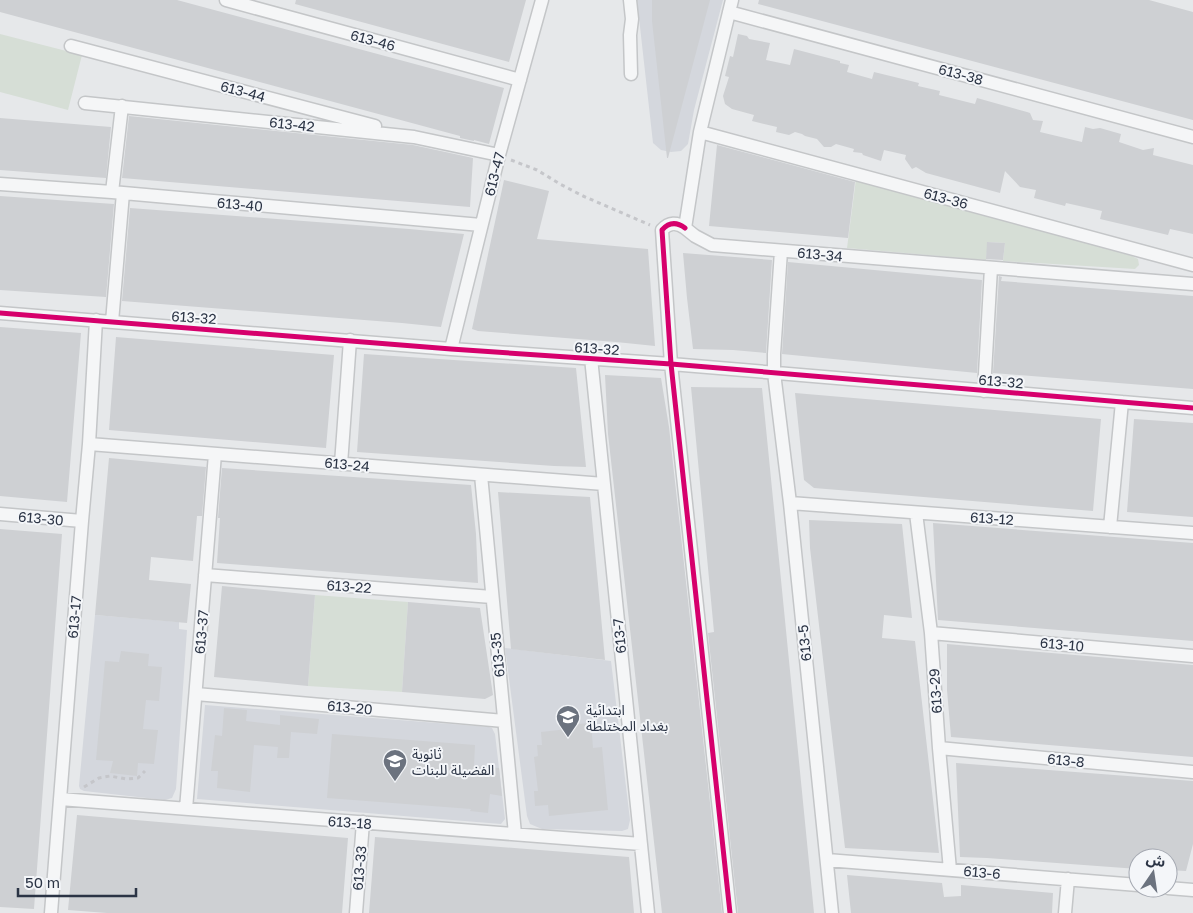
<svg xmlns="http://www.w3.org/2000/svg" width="1193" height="913" font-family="'Golos Text','Noto Sans Arabic',sans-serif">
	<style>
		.built { fill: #d4d7dd }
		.green { fill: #d6ded6 }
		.building { fill: #ced0d3 }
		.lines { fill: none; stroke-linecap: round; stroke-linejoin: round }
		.street-casing { stroke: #c4c6c8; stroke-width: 15 }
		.path { stroke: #c5c6ca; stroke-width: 3; stroke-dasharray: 4 4; stroke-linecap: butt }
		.street { stroke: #f5f6f7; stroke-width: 12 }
		.cycleway-casing { stroke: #f4f6f9; stroke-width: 8 }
		.cycleway { stroke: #d6006c; stroke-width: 5 }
		.labels { text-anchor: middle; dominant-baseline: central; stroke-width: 4; stroke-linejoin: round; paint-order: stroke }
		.street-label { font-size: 14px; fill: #2b3445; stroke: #f4f6f9 }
		.poi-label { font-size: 14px; fill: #2b3445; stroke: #f4f6f9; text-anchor: start }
	</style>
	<rect width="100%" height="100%" fill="#e6e8ea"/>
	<path class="built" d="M637,0H723L694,110L688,144L681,151L671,152L661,150L653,143Z
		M95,615L179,622V629L187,630L176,789L172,798L165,800L84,791L80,789L79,786Z
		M505,648L611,661L630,820L628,829L622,831L542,829L530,824L527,816Z
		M205,705L489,727L492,728L495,734L505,819L501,824L197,799Z"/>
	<path class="green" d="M0,34L82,55L68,110L0,92Z
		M856,179L1132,256L1138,259L1139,265L1135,269L1003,261L1005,243L988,242L986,260L847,248Z
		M315,595L408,602L402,692L308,686Z"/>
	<path class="building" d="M0,0H177L504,88L489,144L474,140V141L460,138V136L0,12Z
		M296,0H526L509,62L295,4Z
		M652,0H710L668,158H667L652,21Z
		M759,0H1149L1193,12V120L758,4Z
		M738,34L747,36L749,39L770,43L766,60L790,65L794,49L840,61V63L849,65L847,72L872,79L874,72L919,83L918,86L940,91L939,95L975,104L977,98L1027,112L1030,113L1033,120L1043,121L1040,132L1082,142L1085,127L1093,129L1100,128L1121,134L1119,142L1143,150L1154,148L1153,155L1193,165V234L1170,229L1168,235L1100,219L1102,211L1066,203L1065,206L1034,198L1036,190L1020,187L1005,171L1000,193L926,173L916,167L912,169L905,159L906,155L884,150L881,161L863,155L862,153L853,152L854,149L836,144L831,147H824L817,139L805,136L802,134L795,132L789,135L776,132L777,127L752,121L754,115L732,109L725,104L723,96L729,77L725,76L730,56L733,57Z
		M129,116L413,145L473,158L470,207L122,178Z
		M0,118L111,127L106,178L0,170Z
		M717,145L855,182L848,238L709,226Z
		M504,180L549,191L537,239L648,249L655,346L616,342L478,331L472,329Z
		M0,196L114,204L106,297L0,290Z
		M130,208L409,229L464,234L441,327L402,323L122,301Z
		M987,242L1005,243L1003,260L986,259Z
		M683,253L772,260L766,353L733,350L693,349L687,298Z
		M788,262L982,280L977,373L782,354Z
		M999,276L1002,277L1001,281L1193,296V389L993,373Z
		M0,327L81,333L67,502L0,496Z
		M116,337L334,355L326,448L109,430Z
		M364,354L576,368L586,467L554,466L357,452Z
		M605,375L661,378L669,427L681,536L722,913H662L608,434Z
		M691,387L762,388L814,913H738L708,633L714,632Z
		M795,393L1101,419L1093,511L814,488L804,480Z
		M1134,419L1193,423V517L1127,512Z
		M109,458L206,467L202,516H197L193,561L151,557L149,580L191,584L187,623L95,615Z
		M222,468L471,485L476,534L478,583L217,563L220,518H218Z
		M498,492L590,497L605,660L511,649Z
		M809,520L902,524L912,618L884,615L882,638L915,641L939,853L845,848L810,548Z
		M933,523L1193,543V641L938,620Z
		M0,529L62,534L34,909L0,907Z
		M222,586L315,595L308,686L214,677Z
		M408,602L480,608L493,695L485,699L402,692Z
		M947,644L1193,665V757L951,737L947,690Z
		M121,651L149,654L148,666L162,667L159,701L146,700L143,729L158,730L154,764L138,763L137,776L110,773L113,761L96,760L105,661L119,662Z
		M224,708L247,710L246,721L280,725V715L319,719L317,734L291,732L289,758H277L278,747L254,745L250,792L217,788L218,771H211L215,735L222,736Z
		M591,723L593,748L602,747L608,810L549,816L548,805L535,806L534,791H538L534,757L538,756L537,745H542L541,732L568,729L567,725Z
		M332,734L475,745L474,766L499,768L502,796L490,794L488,813L470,811L471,809L327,798Z
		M956,763L1193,781V844L1186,871L1168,870V858H1138V869L987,858L960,857Z
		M77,815L348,838L342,913H107L68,910Z
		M375,837L629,857L634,913H369Z
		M847,875L942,883L944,897L961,896V885L1053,893L1052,913H851Z"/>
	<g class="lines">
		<g class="street-casing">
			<path id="street" d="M226,0L520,80
				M630,0L632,19L630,35L631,74
				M732,0L700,132L685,228L695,236L712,245L1193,284
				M729,12L1193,137
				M71,46L375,126
				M85,103L414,137L499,155
				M700,132L1193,265
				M0,184L112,192L481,225
				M112,192L122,106
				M685,228C677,222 669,222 662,230L671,364L730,913
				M781,251L774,354V373L790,503L832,913
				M0,313L451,349L671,364L1193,408
				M112,322L123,193
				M451,349L499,155L542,0
				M591,358L648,913
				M984,391L991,268
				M89,444L604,484
				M341,464L350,340
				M481,475L515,834
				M790,503L1193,533
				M916,513L931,633L939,748L950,870
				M0,514L82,521
				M1110,527L1122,402
				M205,575L492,597
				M931,633L1193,656
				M196,694L504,721
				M939,748L1193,772
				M60,799L641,844
				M186,809L215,454
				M827,860L1138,885
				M1168,888L1193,890
				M51,913L82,521L89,444L96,320
				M356,913L363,822
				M1065,913L1068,879"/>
		</g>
		<path class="path" d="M511,160L537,170L560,184L583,196L650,225
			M84,787L99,778L110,776L126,779L138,778L145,771"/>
		<use href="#street" class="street"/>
		<g class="cycleway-casing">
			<path id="cycleway" d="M685,228C677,222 669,222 662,230L671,364L730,913
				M0,313L451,349L671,364L1193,408"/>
		</g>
		<use href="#cycleway" class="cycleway"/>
	</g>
	<defs>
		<g id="school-pin" transform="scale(1.25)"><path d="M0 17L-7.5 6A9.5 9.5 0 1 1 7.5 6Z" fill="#6c737f" stroke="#f4f6f9"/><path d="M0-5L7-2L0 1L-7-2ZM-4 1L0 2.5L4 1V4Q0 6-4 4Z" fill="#fff"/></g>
	</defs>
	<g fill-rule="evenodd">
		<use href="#school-pin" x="568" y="717"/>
		<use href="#school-pin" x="395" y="761"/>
	</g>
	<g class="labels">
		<g class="street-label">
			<text transform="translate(373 40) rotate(15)">613-46</text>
			<text transform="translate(961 74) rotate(15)">613-38</text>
			<text transform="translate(243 91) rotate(15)">613-44</text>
			<text transform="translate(292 124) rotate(6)">613-42</text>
			<text transform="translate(494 174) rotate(-76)">613-47</text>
			<text transform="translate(946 198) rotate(15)">613-36</text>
			<text transform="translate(240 204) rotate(5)">613-40</text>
			<text transform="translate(820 254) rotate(5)">613-34</text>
			<text transform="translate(194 317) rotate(4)">613-32</text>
			<text transform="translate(597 348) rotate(4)">613-32</text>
			<text transform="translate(1001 381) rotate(5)">613-32</text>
			<text transform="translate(347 464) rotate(5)">613-24</text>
			<text transform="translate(41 518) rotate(5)">613-30</text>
			<text transform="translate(992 518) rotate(4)">613-12</text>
			<text transform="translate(349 586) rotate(4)">613-22</text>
			<text transform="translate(74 617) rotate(-85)">613-17</text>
			<text transform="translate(201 632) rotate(-85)">613-37</text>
			<text transform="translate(619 636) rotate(-96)">613-7</text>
			<text transform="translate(804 643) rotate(-96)">613-5</text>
			<text transform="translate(1062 644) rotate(5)">613-10</text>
			<text transform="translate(497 655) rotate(-96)">613-35</text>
			<text transform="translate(935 691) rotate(-94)">613-29</text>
			<text transform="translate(350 707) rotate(5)">613-20</text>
			<text transform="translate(1066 760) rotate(6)">613-8</text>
			<text transform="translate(350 822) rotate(4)">613-18</text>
			<text transform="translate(359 868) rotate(-85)">613-33</text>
			<text transform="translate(982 872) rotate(5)">613-6</text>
		</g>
		<g class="poi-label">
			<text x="586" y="709">ابتدائية<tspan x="586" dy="16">بغداد المختلطة</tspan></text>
			<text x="412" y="753">ثانوية<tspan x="412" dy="16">الفضيلة للبنات</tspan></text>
		</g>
	</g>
	<g transform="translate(1153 873) rotate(13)"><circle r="24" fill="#f4f6f9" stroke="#a4a8b1"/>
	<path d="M0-4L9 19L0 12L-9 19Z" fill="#6c737f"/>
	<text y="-8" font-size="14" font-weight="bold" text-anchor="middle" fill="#2b3445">ش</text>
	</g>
	<path d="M18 888v8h118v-8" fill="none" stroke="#2b3445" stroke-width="2.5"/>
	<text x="25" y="888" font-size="15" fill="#2b3445" stroke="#f4f6f9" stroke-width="4" paint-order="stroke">50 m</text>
</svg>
